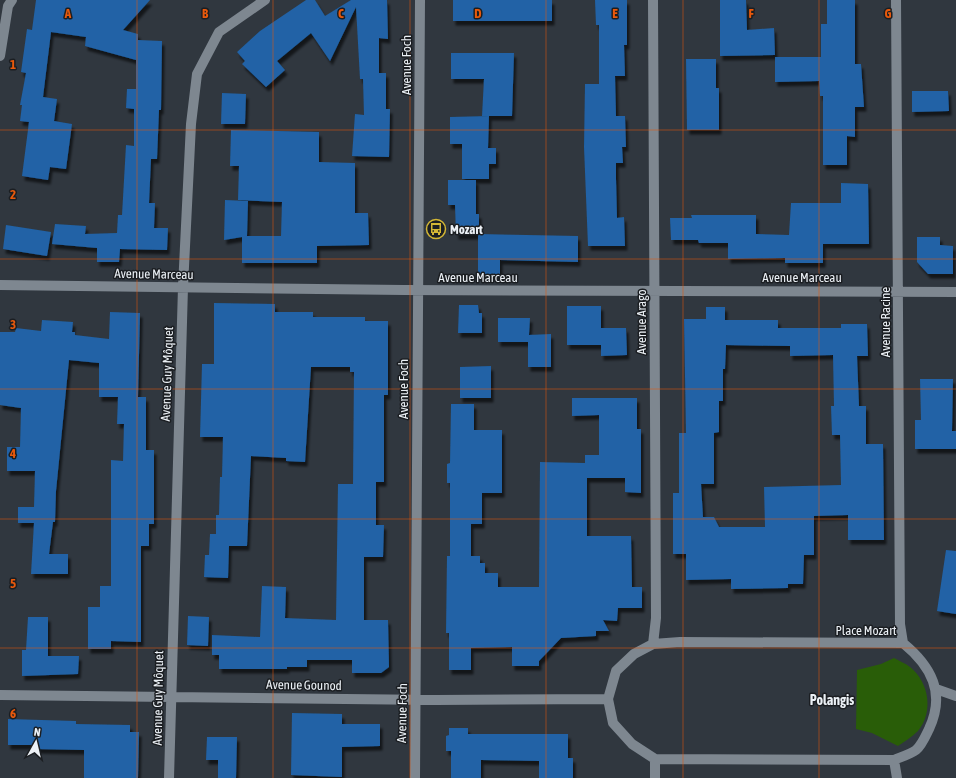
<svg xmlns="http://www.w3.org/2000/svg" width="956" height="778" font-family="'Asap Condensed',sans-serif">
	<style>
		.green { fill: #295d08 }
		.building { fill: #2062a6; fill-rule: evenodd; filter: url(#shadow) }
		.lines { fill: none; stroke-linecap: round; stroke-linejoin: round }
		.minor { stroke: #7e8790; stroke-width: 10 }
		.grid { fill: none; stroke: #e8590c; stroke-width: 1; stroke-opacity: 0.55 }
		.labels { text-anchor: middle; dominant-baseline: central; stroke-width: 3; stroke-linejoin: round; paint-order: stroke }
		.street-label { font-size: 13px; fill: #ecf1f6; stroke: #1b1e22 }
		.poi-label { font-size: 13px; font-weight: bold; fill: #ecf1f6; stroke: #1b1e22; text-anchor: start }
		.neighbourhood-label { font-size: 14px; font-weight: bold; fill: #ecf1f6; stroke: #1b1e22 }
		.grid-label { font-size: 13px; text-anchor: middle; font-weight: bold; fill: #e8590c; stroke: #1b1e22; stroke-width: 3; stroke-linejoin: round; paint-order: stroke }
	</style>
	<defs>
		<filter id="shadow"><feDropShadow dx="2.5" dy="4.5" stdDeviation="1" flood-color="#0009"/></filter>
	</defs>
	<rect width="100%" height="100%" fill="#30373f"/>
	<path class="green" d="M894,658C899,661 905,663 910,667C929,682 934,712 918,731C912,737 904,742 898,746L872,733L856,729L857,670L881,664Z"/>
	<path class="building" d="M36,0H150L123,30L138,34V40L162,41L161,110H159L157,159H151L149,203H155L154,228H168L167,250L120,249L119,262H97V248L52,244L55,224L86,226L85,234L117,233L118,215H122L126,145L134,146V109L126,108L127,89H136V60L85,46L86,37L51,32L43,97L57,99L54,121L72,124L66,169L50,167L48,180L22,176L29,122L20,121L22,105H20L26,73L21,72L27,29L32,30Z
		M306,0H315L325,16L351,0H387L388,39L379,38V73H386V109H390L389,157L352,156L355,114L364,115L363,79H360L356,7L330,61L311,33L277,61L285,70L266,87L242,64L245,61L237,52L260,31Z
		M453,0H552V21H453Z
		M595,0H627V45H624L625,76H615L616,116H625L626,147H622L623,163H616V179L617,218L624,217L625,246H588L584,147L585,84H599V25H596Z
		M720,0H746L747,30L774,28L775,55L720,56Z
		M827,0H855V64H861L864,107H855V137L847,136V165H823V96H820L819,81L775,82V57H821V24H827Z
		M451,53H514L512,116H482L484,79H451Z
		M686,59H716V88H719V130H687Z
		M912,91H948L949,111L912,112Z
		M222,93L246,94L245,124H221Z
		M489,116L488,148H496V164H489V179H462V144H450V117Z
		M231,130L319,132V162L355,163V213H368L369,245L317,246V263H242V237L224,240L225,200L248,201L247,236H281L282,202L238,200L239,166H230Z
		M448,180H476V214H479V234L578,236V262L500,260V274H478V235H456L455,205H448Z
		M841,183L868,184L869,244H823V263H785V258L728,259V243H699L698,240H671L670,218H692L691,215H756V234L789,235L791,203H841Z
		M6,225L51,232L47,256L3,249Z
		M917,237H940V245L953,246V274H928L917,262Z
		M214,303L275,304V312H313V317H365V321H388V395H384V482H376V525H384L383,557H364V620H388L389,667L381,673H352V660H307V667H287V669H219V655H212V635L260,637L262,586L286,587L285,618L336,620L338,484H353L354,372H350V367H311L305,462L286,461V458L251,456L247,546H229L228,578L204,577L205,555H209L210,534H216V515H219L220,477H222L223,437H200L202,364H214Z
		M459,305H478L479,313H482V333H458Z
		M567,306H601V328H626L627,355L601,356V345H567Z
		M706,307H725V320H778V328H841V324H867L868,356H857L859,406H866V444H883L884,540H848V515L814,516V555H804L803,584H788V588L731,589V579L686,580V554H673V493H679V433H686L684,319H706ZM726,345L790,346V356L833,355L834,406H831L832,435H840L841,485L764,487L765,527H719L714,517H703L701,484H714V433L719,432V401H723V369H725Z
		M110,312L140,313L138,397H146V450H154V524H149V546H141V642L111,641V649H88V607H100V586H111V460L123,461L124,424H117L118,397H99V363L69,360L56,491L55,522H53L49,554H68V574H31L34,523H18V507H34L35,471H7V447H20L21,408L0,405V332H15L16,328L41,331L42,320L73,322L72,332H75V335L109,339Z
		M498,318H530L529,335L551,334V367H528V342H498Z
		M491,366V398H460V367Z
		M920,379H953L952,431H956V449H915V420H921Z
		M572,398H637V429H641V493L625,492V478H587V536H631L632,587H642V608H618L617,621L603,620L609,631H596V636L561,638L539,661V666H512V647L471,648V670H449V633H446L447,556H450V483H447V464L450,463L451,404H474V430H502V493H482V524H471V556H480V563H485V573H498V587H539L540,462L585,463V455H599V415L572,416Z
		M946,550L956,551V614L937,611Z
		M188,616L209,617L208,646L187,645Z
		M28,617H48V656H79L78,674L22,676V650H26Z
		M292,713L342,714V724H380V746L342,747V777L291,775Z
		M8,719L76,721V724L130,725V732H139L138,778H84V750L35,749V745H8Z
		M449,728H468V734H568V758H573V778H539V761L481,760V778H451V751H446V736L449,735Z
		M207,737H237L236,778H218V760H206Z"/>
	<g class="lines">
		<path class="minor" d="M653,0L656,618L653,644
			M896,0L900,624L903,643
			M0,56L8,6L12,0
			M0,285L404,290L956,292
			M680,642L903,643C931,666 946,693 929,729C926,735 922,745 916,750C911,754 901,757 894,760L655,759L632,744L613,723L608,699L616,671L634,654L653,644Z
			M936,689L956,696
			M0,695L436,700L608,699
			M655,759V778
			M894,760L897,778
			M169,778L183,287L191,124L197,74L219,32L265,0
			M415,778L420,0"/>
	</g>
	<path class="grid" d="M137,0V778M273,0V778M410,0V778M546,0V778M683,0V778M819,0V778M0,130H956M0,259H956M0,389H956M0,519H956M0,648H956"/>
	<defs>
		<g id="bus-ring" transform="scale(1)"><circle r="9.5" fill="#1b1e22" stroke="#d3b635" stroke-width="1.5"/><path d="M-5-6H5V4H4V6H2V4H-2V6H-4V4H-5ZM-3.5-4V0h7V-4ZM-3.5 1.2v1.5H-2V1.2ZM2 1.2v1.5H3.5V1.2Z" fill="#d3b635"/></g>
	</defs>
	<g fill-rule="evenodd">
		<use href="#bus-ring" x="436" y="229"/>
	</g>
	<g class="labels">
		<g class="street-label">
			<text transform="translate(406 65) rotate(-90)">Avenue Foch</text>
			<text transform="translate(154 274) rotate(1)">Avenue Marceau</text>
			<text x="478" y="277">Avenue Marceau</text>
			<text x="802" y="277">Avenue Marceau</text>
			<text transform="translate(641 322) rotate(-90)">Avenue Arago</text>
			<text transform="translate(885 322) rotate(-90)">Avenue Racine</text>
			<text transform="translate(167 374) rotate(-88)">Avenue Guy Môquet</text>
			<text transform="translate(403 389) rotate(-90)">Avenue Foch</text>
			<text x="866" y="630">Place Mozart</text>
			<text transform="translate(304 685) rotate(1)">Avenue Gounod</text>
			<text transform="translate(158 698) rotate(-89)">Avenue Guy Môquet</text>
			<text transform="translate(402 713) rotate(-89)">Avenue Foch</text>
		</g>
		<g class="poi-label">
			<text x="450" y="229">Mozart</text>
		</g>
		<g class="neighbourhood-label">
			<text x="832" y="700">Polangis</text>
		</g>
	</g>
	<g class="grid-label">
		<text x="68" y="18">A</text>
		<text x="205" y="18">B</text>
		<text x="341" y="18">C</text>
		<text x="478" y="18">D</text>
		<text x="615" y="18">E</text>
		<text x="751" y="18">F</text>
		<text x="888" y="18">G</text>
		<text x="13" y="69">1</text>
		<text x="13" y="199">2</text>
		<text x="13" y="329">3</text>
		<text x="13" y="458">4</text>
		<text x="13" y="588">5</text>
		<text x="13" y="718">6</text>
	</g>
	<g transform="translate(36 742) rotate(8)" stroke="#1b1e22" stroke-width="3" paint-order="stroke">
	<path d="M0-3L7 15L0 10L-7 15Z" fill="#ecf1f6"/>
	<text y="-6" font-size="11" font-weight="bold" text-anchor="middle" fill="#ecf1f6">N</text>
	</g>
</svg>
